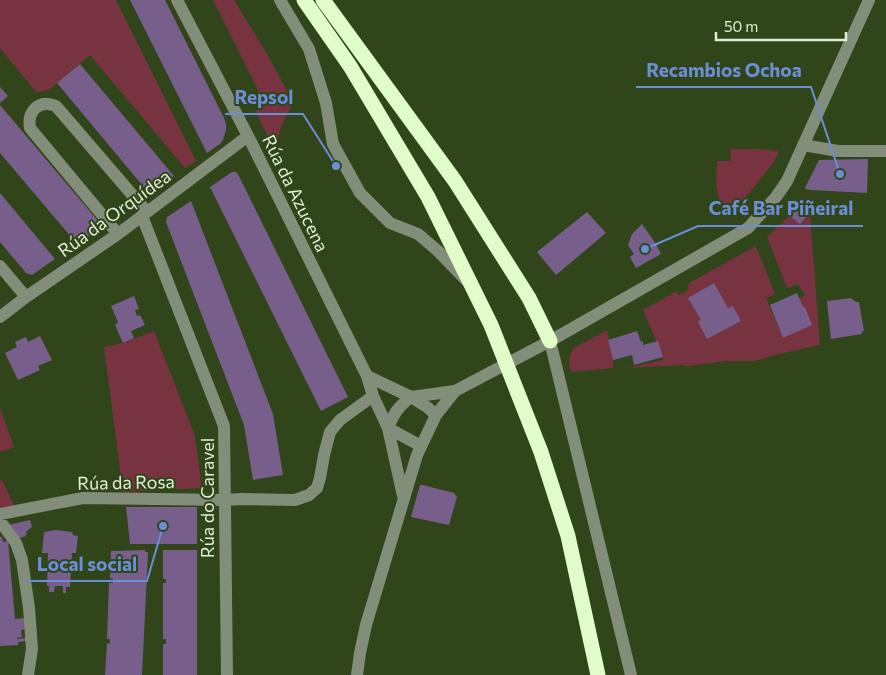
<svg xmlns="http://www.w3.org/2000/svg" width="886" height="675" font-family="Commissioner,sans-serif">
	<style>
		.green { fill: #773440 }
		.building { fill: #785e8a }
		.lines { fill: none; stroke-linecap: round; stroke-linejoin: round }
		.minor { stroke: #828e79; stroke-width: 12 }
		.highway { stroke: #e0fcc8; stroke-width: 15 }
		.labels { text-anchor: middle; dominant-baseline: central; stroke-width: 4; stroke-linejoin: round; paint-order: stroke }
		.street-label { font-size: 18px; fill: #e0eed5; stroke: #304519 }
		.leader { fill: none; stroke: #6b8ed7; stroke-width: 2 }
		.callout-dot { fill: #6b8ed7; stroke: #304519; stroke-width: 2 }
		.callout-label { font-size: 19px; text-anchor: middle; font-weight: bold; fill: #6b8ed7; stroke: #304519; stroke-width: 4; stroke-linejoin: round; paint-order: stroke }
	</style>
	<rect width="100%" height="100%" fill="#304519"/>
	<path class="green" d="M0,0H116L196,161L185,168L90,55L49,90L36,92L0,48Z
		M213,0H234L269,57L293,102L280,130L275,151L255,111L265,104Z
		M730,149H756L779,151L774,162L734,212L726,216L721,207L716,186L717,161H731Z
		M810,213L820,345L775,355L755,361H726L689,366L682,365L628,368L663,360V357L643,310L677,291L678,295L687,291L689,283L756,246L775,294L766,298L783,338L803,307L799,298L805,296L798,284L787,288L767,237L789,216Z
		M607,330L609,339L608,340L613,360V368L571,372L569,364L570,355L574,348Z
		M154,331L195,436L202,488L123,492L104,347L123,343Z
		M0,408L14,447L1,452L0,451Z
		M2,480L15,507L0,508V481Z"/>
	<path class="building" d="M130,0H165L224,118L226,124V130L223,140L220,144L207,153Z
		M80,64L174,176L153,192L147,191L57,83Z
		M0,87L8,96L0,103Z
		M0,105L99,222L100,227L98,230L77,244L0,153Z
		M868,159L867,193L811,190L806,189L805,188L819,160Z
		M232,172H236L239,176L348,397L321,411L210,187Z
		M0,193L55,259L32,275L26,273L0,242Z
		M799,200L813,209L800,224L788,215Z
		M191,201L273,414L283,475L253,480L244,425L166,222L167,217Z
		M587,212L606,233L556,275L537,252Z
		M642,224L656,244L661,254L636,268L630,257L634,254L628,245L632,234Z
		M714,283L728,308L733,306L741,321L707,339L698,322L701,320L688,298Z
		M797,293L803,307H805L812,325L783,338L770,305Z
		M134,296L139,309L135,310L137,316L140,315L145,325L131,331L134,338L123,343L115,325L118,322L111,306Z
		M851,298L856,302H859L864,331H862V334L831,339L827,301Z
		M637,331L641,342L643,341V345L658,341L663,357L634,365L632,355L613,360L608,340Z
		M40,336L52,360L38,366L40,370L18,380L5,353L17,347L15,342L26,337L28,342Z
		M420,485H423L454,493L457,497L449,525L411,517Z
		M126,507H197V544H130Z
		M30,520L32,527L26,532L27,534L25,535L26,536L20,538H19L8,525Z
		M56,530L72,532L73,535L78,536L76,553H72V554L70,587H66V593H63V586H55L54,592H49V586H47L48,553H42L44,532Z
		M0,537H2L3,542L8,541L15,619L24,618L25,629L21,630L22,637L17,638V639L26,638V641L18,642V645L0,646Z
		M145,550V552H148L142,675H105L107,643L110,644V639H107L109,583H113V579L110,578L111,551Z
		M163,550H197V675H163V644H166V639H163V583H166V579H163Z"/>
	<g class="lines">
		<path class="minor" d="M177,0L248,136L367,376L373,396L388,428L403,496
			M280,0L309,49L326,103L333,144L360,193L390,223L418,234L438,251L466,280
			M803,145L838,151H886
			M142,216L224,426L227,675
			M118,234L30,128C27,111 39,99 56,106L147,212
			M0,266L26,297
			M0,317L26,297L118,234L248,136
			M550,341L631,675
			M367,376L411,397L455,391
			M421,446L388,428C394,413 398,407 411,397L427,407L436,415
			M0,514L83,498L225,500L241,499L295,500L309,495L317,488L320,478L324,455L330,432L340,420L373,396
			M0,521L16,543L22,560L29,608L32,649L28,675
			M357,675L360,653L366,625L417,455L436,415L455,391L550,341L748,228L776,197L787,181L869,0"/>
		<path class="highway" d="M304,0L350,66L428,197L491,325L541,452L568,536L598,675
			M323,0L455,181L529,298L550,341"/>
	</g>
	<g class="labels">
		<g class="street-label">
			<text transform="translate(296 193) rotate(64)">Rúa da Azucena</text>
			<text transform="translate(114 213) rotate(-36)">Rúa da Orquídea</text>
			<text transform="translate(126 482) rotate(-1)">Rúa da Rosa</text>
			<text transform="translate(207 498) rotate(-90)">Rúa do Caravel</text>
		</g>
	</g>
	<path class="leader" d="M840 174L811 87H636M336 166L303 114H225M645 249L698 226H863M163 526L147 581H27"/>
	<g class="callout-dot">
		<circle cx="840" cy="174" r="5"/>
		<circle cx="336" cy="166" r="5"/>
		<circle cx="645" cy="249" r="5"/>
		<circle cx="163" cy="526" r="5"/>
	</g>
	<g class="callout-label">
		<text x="724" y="77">Recambios Ochoa</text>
		<text x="264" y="104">Repsol</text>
		<text x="781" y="215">Café Bar Piñeiral</text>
		<text x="87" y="571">Local social</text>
	</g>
	<path d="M716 32v8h130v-8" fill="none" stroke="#e0eed5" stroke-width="2.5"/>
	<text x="724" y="32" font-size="15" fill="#e0eed5" stroke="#304519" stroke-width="4" paint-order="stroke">50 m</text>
</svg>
